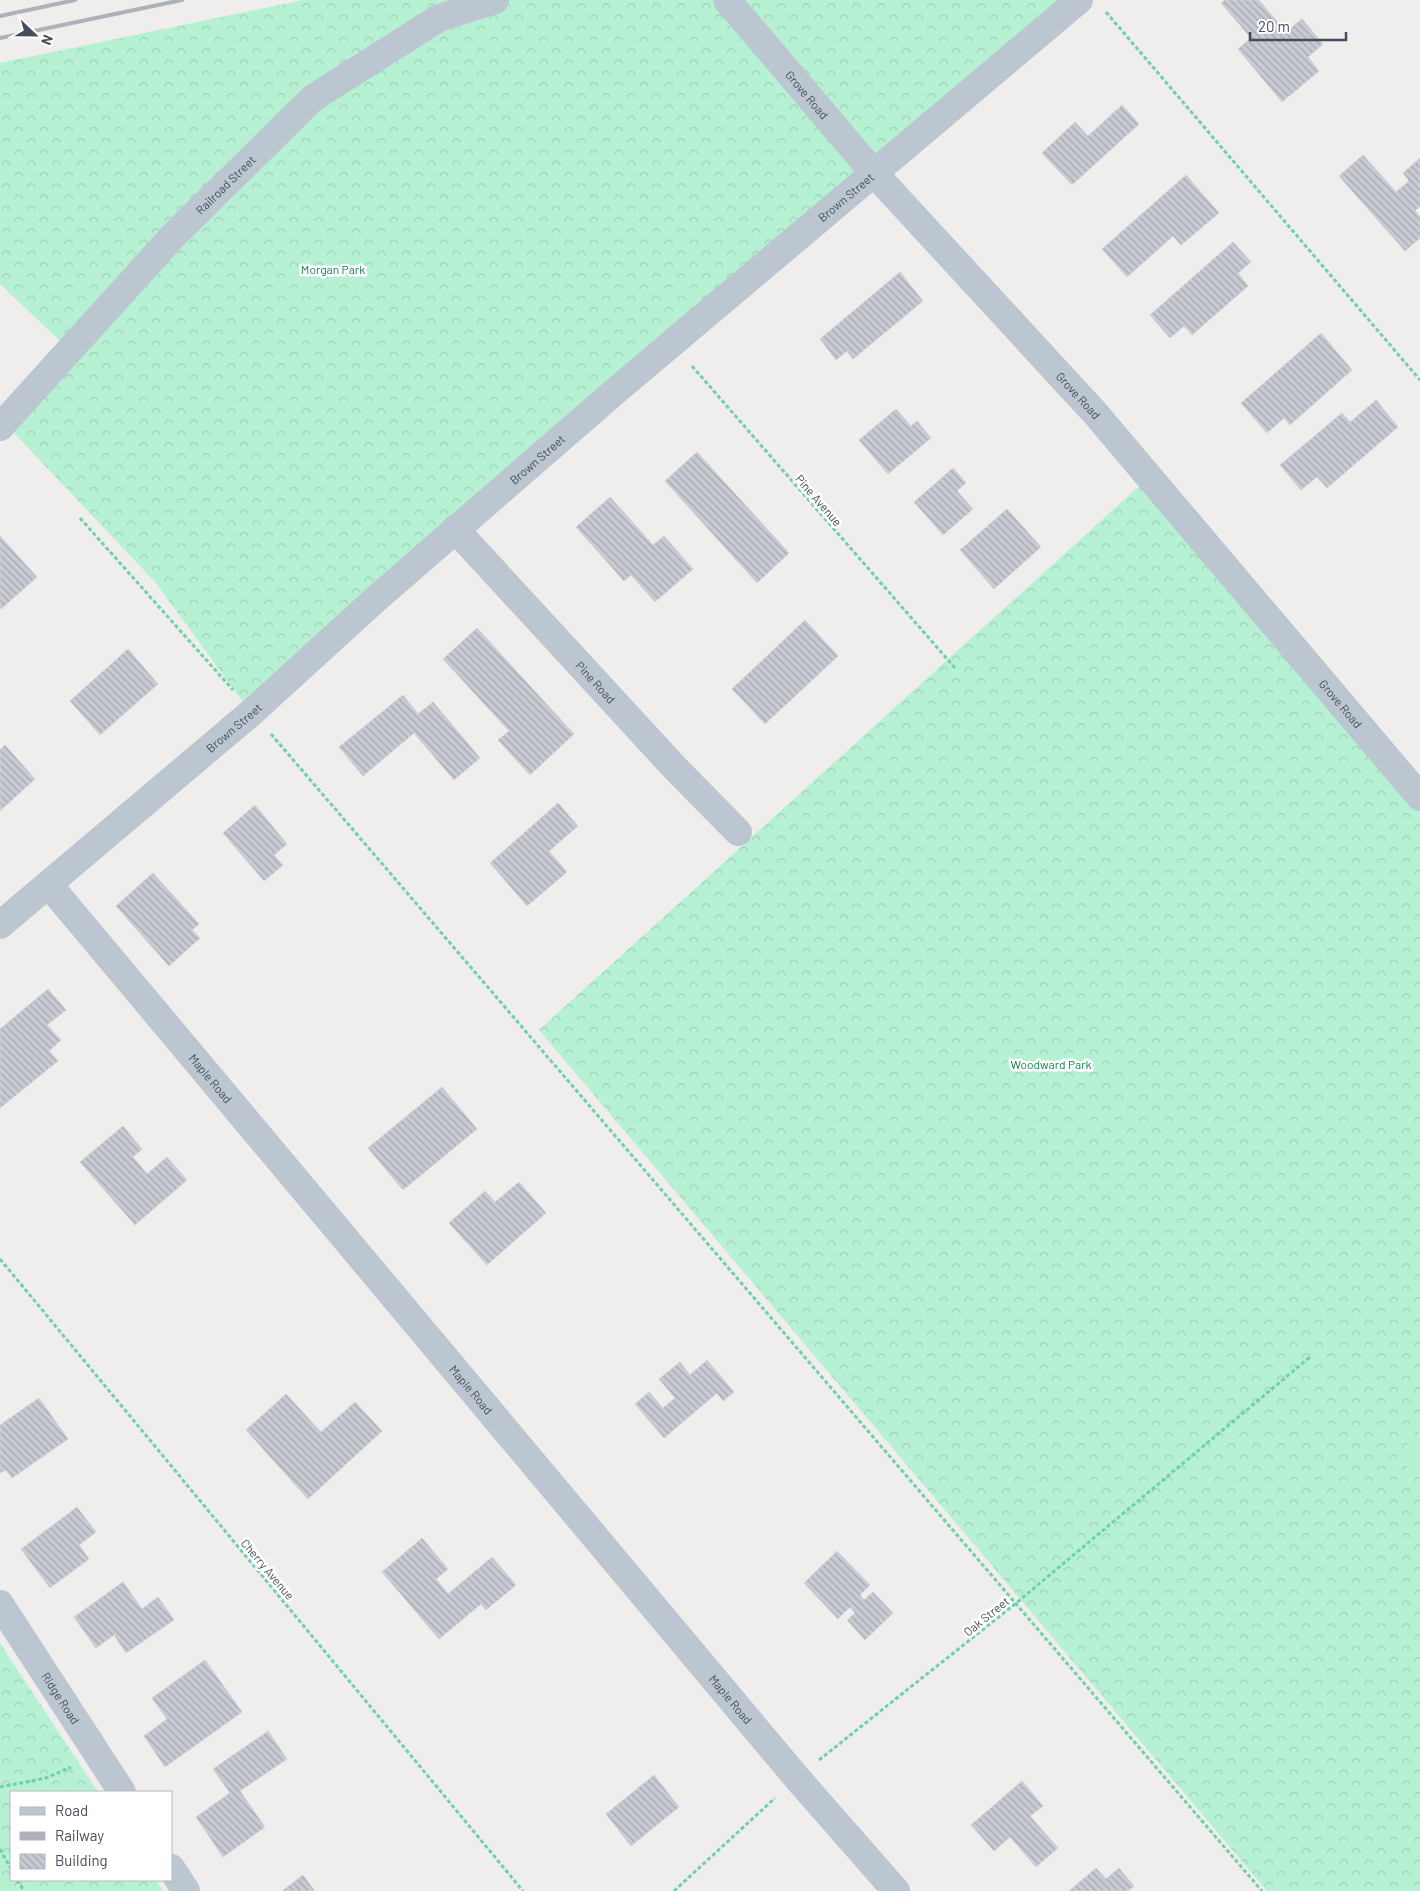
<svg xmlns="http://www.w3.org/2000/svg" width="1420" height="1891" font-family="Barlow,sans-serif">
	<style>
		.forest { fill: url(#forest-crowns) }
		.pitch { fill: #b7f1d3 }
		.building { fill: url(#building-back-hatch); stroke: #d0d2d9 }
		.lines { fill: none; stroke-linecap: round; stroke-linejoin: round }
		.path { stroke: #6dd1aa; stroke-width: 3; stroke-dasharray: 4 2.5; stroke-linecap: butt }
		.minor { stroke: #bcc6d0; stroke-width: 28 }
		.tertiary { stroke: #bcc6d0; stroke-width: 28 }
		.rail { stroke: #aeb1b8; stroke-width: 4 }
		.labels { text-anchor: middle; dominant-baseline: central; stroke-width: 5; stroke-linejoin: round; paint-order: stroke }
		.street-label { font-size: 12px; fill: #444e5b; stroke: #fff }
		.park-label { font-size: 12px; fill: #108154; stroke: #fff }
	</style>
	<defs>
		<pattern id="forest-crowns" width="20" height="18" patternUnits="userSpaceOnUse" patternTransform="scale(1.25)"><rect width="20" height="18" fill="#b7f1d3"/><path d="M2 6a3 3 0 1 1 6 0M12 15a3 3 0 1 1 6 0" fill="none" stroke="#9fd0b7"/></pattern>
		<pattern id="building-back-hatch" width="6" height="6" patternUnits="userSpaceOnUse" patternTransform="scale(1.25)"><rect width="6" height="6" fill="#c8cbd3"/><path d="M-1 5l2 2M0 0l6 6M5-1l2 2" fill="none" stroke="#a4a7ae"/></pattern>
	</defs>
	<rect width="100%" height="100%" fill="#f0eded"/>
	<path class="forest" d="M303,0H1067L243,702L155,582L14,433L35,406L79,359L0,284V63Z
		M1148,478L1420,802V1891H1267L539,1030Z
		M0,1643L98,1792H11V1880H156L163,1891H0Z"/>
	<path class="pitch" d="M1420,1431V1479L1396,1456Z"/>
	<path class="building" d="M1225,0H1259L1286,32L1302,19L1323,44L1308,57L1319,71L1282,102L1238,49L1251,38L1221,3Z
		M1122,105L1139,124L1072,185L1042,153L1075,122L1088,136Z
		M1363,155L1396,192L1409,181L1403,173L1420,158V206L1415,211L1420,217V238L1405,251L1339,176Z
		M1186,175L1219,213L1181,245L1173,236L1127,277L1102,249Z
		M1233,242L1251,262L1238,273L1248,286L1192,335L1184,326L1170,338L1150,315Z
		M900,272L923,301L853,359L847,351L836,360L820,339Z
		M1321,333L1352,370L1290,425L1284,418L1267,433L1241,403Z
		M1376,400L1398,427L1327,488L1317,477L1301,490L1280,465L1342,413L1350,422Z
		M896,409L911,426L917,421L931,438L888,474L859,440Z
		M697,452L789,553L757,583L665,481Z
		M953,468L966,483L957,491L973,509L943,535L914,502Z
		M610,497L653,545L664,536L693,569L655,602L631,575L624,581L576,527Z
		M1007,509L1041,547L994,589L960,550Z
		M0,536L37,577L1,609L0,608Z
		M805,620L838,656L765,724L732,689Z
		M477,628L574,734L530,775L498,740L509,731L443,659Z
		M128,649L158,684L100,735L70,701Z
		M403,695L418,714L433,702L480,758L454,780L414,733L363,776L339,747Z
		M5,745L35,779L0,811V750Z
		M558,803L578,826L549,851L567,872L527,906L490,863Z
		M255,805L287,844L274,855L283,865L264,881L223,833Z
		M153,873L199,924L192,930L200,938L169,966L116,906Z
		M48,989L66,1010L47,1025L61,1040L49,1051L58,1061L0,1108V1029Z
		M442,1087L477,1129L403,1190L368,1148Z
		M123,1126L142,1149L133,1157L147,1174L167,1157L187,1180L135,1225L80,1162Z
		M519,1182L546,1213L487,1265L449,1223L485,1191L495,1202Z
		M707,1360L734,1392L723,1401L717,1393L664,1438L635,1404L649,1392L663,1408L675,1398L659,1379L680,1362L690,1375Z
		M286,1394L321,1432L355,1402L382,1431L308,1499L246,1430Z
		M39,1398L68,1439L12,1478L6,1470L0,1473V1425Z
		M77,1507L96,1532L79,1545L89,1559L50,1588L21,1549Z
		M422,1538L448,1569L436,1579L448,1594L492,1557L516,1585L486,1610L481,1604L439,1639L382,1572Z
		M837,1551L870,1585L860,1595L864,1600L873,1592L893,1613L865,1640L847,1620L855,1613L850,1607L838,1619L804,1583Z
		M123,1582L142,1609L158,1597L174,1620L126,1653L114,1635L96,1648L74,1617Z
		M205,1660L242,1712L165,1767L144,1736L167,1719L152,1698Z
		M268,1731L287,1759L240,1791L265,1827L223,1857L196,1817L230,1793L213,1769Z
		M654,1775L679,1807L631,1846L606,1814Z
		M1022,1781L1043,1806L1030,1816L1058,1848L1036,1867L1010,1837L994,1851L971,1825Z
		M1096,1868L1106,1879L1119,1868L1134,1886L1128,1891H1069Z
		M303,1875L315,1891H282Z"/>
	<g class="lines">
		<path class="path" d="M1106,12L1420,380
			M692,366L955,668
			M80,518L233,690
			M271,734L1262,1891
			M0,1259L523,1891
			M819,1760L1015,1604L1310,1357
			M0,1787L46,1778L71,1767
			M0,1849L11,1869
			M17,1880L24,1891
			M674,1891L775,1798"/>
		<g class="minor">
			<path id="s1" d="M727,0L873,172L1095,413L1420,797"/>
			<path id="s2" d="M455,529L675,768L738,832"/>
			<path id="s3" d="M49,885L797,1778L896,1891"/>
			<path id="s4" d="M0,925L252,712L377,598L619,388L1079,0"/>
			<path id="s5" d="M0,1604L122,1792"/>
			<path d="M171,1868L186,1891"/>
		</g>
		<path class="tertiary" id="s6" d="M0,427L173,236L313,98L439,18L495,0"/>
		<path class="rail" d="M0,16L75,0
			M0,38L182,0"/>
	</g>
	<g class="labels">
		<g class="street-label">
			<text stroke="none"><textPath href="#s1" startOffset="124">Grove Road</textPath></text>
			<text stroke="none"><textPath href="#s6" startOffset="331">Railroad Street</textPath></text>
			<text stroke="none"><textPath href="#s4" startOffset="1116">Brown Street</textPath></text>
			<text stroke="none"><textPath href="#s1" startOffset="529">Grove Road</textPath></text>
			<text stroke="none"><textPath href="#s4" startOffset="711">Brown Street</textPath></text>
			<text transform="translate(819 500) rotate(49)">Pine Avenue</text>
			<text stroke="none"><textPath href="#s2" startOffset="208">Pine Road</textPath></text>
			<text stroke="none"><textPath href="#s1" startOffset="934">Grove Road</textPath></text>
			<text stroke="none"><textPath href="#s4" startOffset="306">Brown Street</textPath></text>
			<text stroke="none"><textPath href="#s3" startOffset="252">Maple Road</textPath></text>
			<text stroke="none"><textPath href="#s3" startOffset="658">Maple Road</textPath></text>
			<text transform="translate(268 1569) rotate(50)">Cherry Avenue</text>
			<text transform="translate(986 1616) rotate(-39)">Oak Street</text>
			<text stroke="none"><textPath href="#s5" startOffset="112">Ridge Road</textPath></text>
			<text stroke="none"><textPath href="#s3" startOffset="1062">Maple Road</textPath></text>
		</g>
		<g class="park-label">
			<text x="333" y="269">Morgan Park</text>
			<text x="1051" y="1064">Woodward Park</text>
		</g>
	</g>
	<rect x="10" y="1791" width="162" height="90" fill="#ffffff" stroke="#b4b8bd"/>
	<rect x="20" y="1807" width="25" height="8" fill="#bcc6d0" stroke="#b4b8bd"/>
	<text x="55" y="1816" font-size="15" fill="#444e5b">Road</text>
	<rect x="20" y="1832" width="25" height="8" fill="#aeb1b8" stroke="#b4b8bd"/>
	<text x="55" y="1841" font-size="15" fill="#444e5b">Railway</text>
	<rect x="20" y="1854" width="25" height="15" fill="url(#building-back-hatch)" stroke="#b4b8bd"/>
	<text x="55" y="1866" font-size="15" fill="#444e5b">Building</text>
	<g transform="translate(35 35) rotate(112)" stroke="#ffffff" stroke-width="4" paint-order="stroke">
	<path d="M0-4L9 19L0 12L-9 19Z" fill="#444e5b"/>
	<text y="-8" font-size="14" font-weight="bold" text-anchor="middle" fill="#444e5b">N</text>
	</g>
	<path d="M1250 32v8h96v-8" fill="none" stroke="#444e5b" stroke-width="2.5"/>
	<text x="1258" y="32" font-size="15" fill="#444e5b" stroke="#ffffff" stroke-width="4" paint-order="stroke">20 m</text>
</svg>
